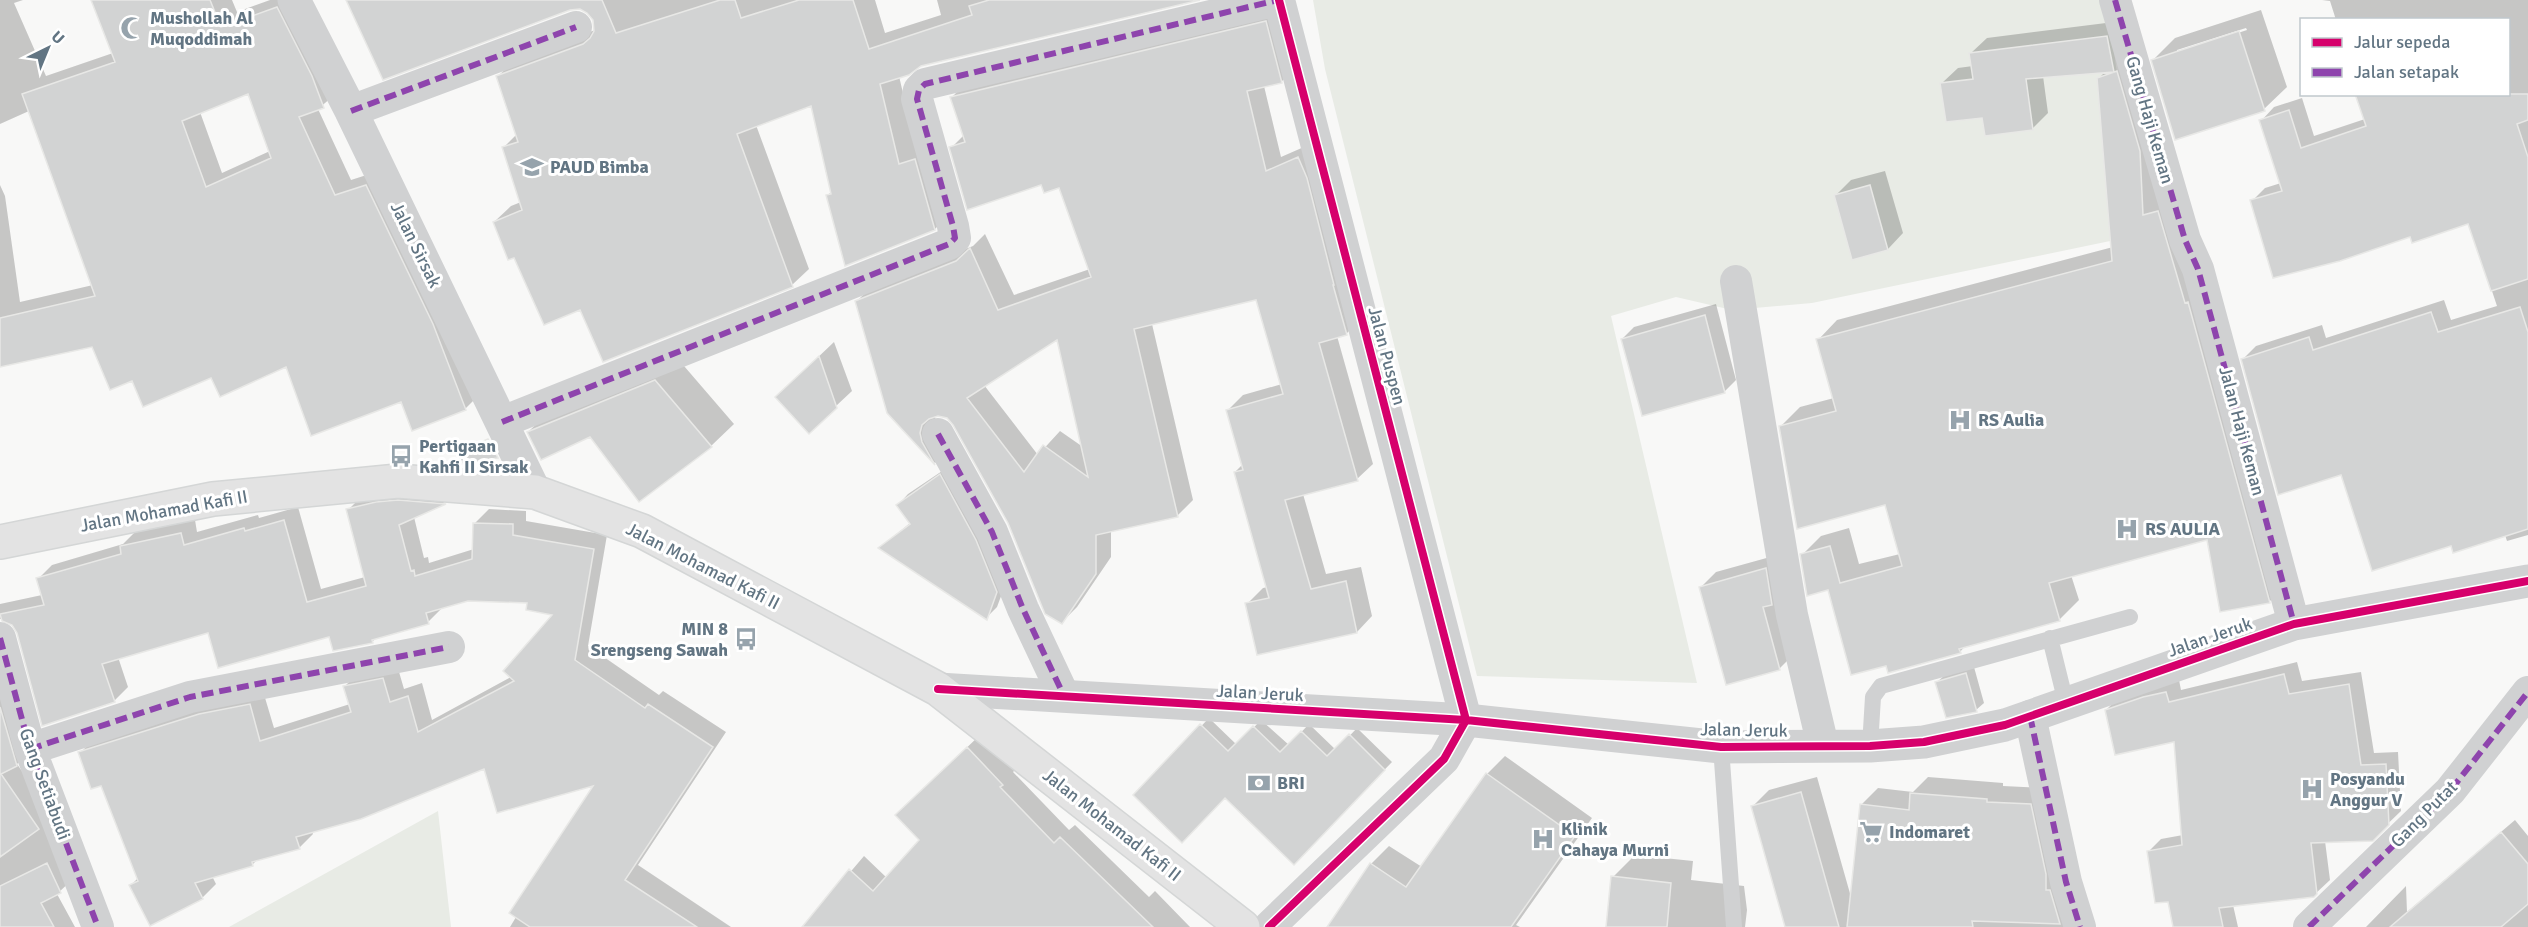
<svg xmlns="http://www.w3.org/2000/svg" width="2528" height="927" font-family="Signika,sans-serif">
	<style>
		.green { fill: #e8ebe5 }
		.shadow { fill: #0003; fill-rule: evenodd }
		.building { fill: #d2d3d3; stroke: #e8e8e6; stroke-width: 1.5; fill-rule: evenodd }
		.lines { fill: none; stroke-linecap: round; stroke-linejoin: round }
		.secondary-casing { stroke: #d4d6d6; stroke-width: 36 }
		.service { stroke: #d0d1d2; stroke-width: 16 }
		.minor { stroke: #d0d1d2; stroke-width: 32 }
		.tertiary { stroke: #d0d1d2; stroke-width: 33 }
		.secondary { stroke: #e3e3e3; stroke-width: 33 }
		.quiet { stroke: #8e44ad; stroke-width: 6; stroke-dasharray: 12 6; stroke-linecap: butt }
		.cycleway-casing { stroke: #fff; stroke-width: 11 }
		.cycleway { stroke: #d6006c; stroke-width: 8 }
		.labels { text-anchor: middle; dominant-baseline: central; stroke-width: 6; stroke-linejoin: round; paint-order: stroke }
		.poi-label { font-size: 18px; font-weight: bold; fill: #627583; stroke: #fff; text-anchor: start }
		.street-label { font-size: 18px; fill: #627583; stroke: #fff }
	</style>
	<rect width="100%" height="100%" fill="#f8f8f7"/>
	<path class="green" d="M1313,0H2107L2139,235L1812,303L1732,310L1676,297L1611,316L1697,683L1477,676L1325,69Z
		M438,811L451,927H229Z"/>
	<path class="shadow" d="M0,0H23L14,3L46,76L113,53L92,0H232L237,12L270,0H297L339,91L318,109L351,180L382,170L481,393L465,409L413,429L401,400L287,365L212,376L133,379L93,345L0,365V185L5,196L20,302L93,285L29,111L0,124ZM249,92L270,151L222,173L200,112Z
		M347,0H875L885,33L941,15L937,0H1194L920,65L899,76L916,149L951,212L935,229L827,196L832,191L812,104L756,125L809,269L792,285L581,308L515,256L494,222L511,206L521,202L504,147L517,134L498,76L515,60L595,30L594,21L589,12L580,8Z
		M2322,0H2528V535L2507,541L2505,535L2452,544L2342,473L2243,359L2256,346L2322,325L2326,338L2444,300L2451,320L2497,306L2469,222L2411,235L2252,201L2265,188L2281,183L2261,121L2274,107L2302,98L2314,136L2365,119L2508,94V20H2336L2330,1Z
		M1281,7L1297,67L1281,82L1264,86L1281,157L1313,143L1362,318L1347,333L1337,336L1373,464L1357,479L1303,494L1326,574L1361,567L1372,616L1357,632L1247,604L1263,588L1268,587L1235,472L1243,464L1228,410L1243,395L1282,384L1257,298L1152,324L1193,500L1177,516L1111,530V557L1077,607L1062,622L955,424L948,417L938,415L935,417L937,426L949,449L935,463L888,413L857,301L872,286L973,246L985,234L1014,295L1090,269L1060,186L1042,183L951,148L964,135L952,97L967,82ZM1058,337L1083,447L1060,431L1038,455L984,385Z
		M2261,10L2287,87L2264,109L2153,60L2175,38ZM2246,28L2247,30L2177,53V50Z
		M2122,21L2288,583L2269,602L2209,538L2071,575L2079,600L2059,620L1966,645L1960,652L1887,664L1802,555L1821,536L1849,528L1859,564L1900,554L1886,504L1780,427L1800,407L1834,398L1818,340L1837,320L2113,247L2099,78L2106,71L2043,76L2048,113L2032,129L1983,116L1942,83L1958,68L1973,66L1971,53L1987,38Z
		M1885,171L1903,233L1888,249L1835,196L1851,180Z
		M1716,304L1736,380L1724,392L1622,339L1634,327Z
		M834,342L852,391L836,406L793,381Z
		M678,359L734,424L711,446L640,500L591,436L528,432L551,410Z
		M951,465L1007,580L997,607L986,618L881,547L910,523L898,505L908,494Z
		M458,490L445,502L414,517L424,558L428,557L429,563L474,549L475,523L489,509L526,511V521L607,535L588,646L659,695L663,691L726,732L638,865L731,927H510L597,783L485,767L312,831L313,834L299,848L258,859L252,865L212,876L216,884L202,898L131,885L138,878L102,784L80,753L94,739L263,691L274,728L350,704L345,686L359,672L397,665L404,689L422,683L432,720L511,677L554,614L529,602L468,599L442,608L428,622L377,637L372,642L330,635L209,631L118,657L128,687L114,701L19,632L13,624L6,619H0V604L42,595L38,579L52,565L123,544L135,532L195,520L197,532L258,515L259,518L298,507L321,589L365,577L348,510L362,496Z
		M1781,554L1795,653L1779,669L1701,587L1716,572Z
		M0,642L31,751L17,764L52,814L74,878L57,894L75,927H0Z
		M2297,662L2302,681L2361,672L2374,753L2398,752L2401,811L2372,839L2325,841L2330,880L2314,895L2233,905L2238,927H2174L2169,900L2148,852L2161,839L2183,835L2175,741L2106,710L2119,697L2179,680L2181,690Z
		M1974,667L1984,703L1976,710L1937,682L1945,675Z
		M1209,718L1237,745L1261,720L1289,745L1309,724L1336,750L1357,728L1392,762L1294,863L1225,796L1135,795Z
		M981,734L1015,770L1013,772L1069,830L1075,825L1149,897L1155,891L1190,927H811L807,923L864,856L887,878L921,840L911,801Z
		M1505,756L1592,818L1516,925L1520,927H1334L1330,924L1371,864L1389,846L1422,867L1487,774Z
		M1817,777L1851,897L1861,805L1878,788L1913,792L1928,777L2003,783V786L2047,788L2076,927H1786L1752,807L1769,790Z
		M2515,820L2528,836V927H2366L2406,886L2407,912Z
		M1635,855L1693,861L1691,880L1744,886L1747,910L1745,927H1608L1613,877Z"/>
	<path class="building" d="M91,0H210L221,27L277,7L312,76L324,108L299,117L335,195L366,185L433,324L466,410L412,431L401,402L311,436L286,367L220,397L211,378L143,407L132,381L110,390L92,347L0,367V318L95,296L22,94L115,62ZM248,94L271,158L206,187L182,121Z
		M346,0H602L616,33L720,0H735L741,18L799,0H853L869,49L972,15L969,6L989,0H1200L921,66L909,75L880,84L899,164L915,159L935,230L845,266L826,195L831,194L811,106L737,134L793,287L603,362L580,310L544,325L514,258L508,260L493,222L522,210L502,147L518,142L496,76L583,44L590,38L594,31L593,20L587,13L580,9L570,10L383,80Z
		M1266,21L1282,83L1247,91L1266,171L1298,157L1307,178L1334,285H1333L1347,335L1319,343L1358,481L1285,500L1311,589L1346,581L1357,633L1257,655L1245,603L1269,598L1234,472L1243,470L1226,410L1283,394L1256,300L1134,329L1178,517L1096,535V574L1062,624L1045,614L1008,523L953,425L947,418L938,416L929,419L922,425L920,433L922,442L935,465L887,413L855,301L956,261L970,248L998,310L1091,277L1059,188L1044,193L1041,185L967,210L949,147L965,142L950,97ZM1057,340L1088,477L1043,445L1024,472L967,398Z
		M2239,31L2265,111L2175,140L2151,60Z
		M2107,36L2114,72L2026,79L2033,130L1985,136L1982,118L1946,122L1940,83L1973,79L1969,53Z
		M2117,71L2140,151L2143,215L2158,211L2185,303L2188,302L2270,603L2220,612L2207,540L2049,583L2060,621L1959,649L1961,653L1888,673L1886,666L1851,675L1828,590L1807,596L1800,554L1830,546L1840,583L1902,566L1885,505L1797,529L1779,426L1836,411L1816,339L2112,261L2097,78Z
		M2355,94H2528V120L2517,124L2528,157V279L2491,291L2468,224L2412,243L2410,237L2340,261L2273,278L2250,200L2282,191L2259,120L2289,110L2301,148L2366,126Z
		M1870,185L1888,250L1852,260L1834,195Z
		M2520,307L2528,332V529L2453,553L2451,546L2372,571L2341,475L2278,495L2241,359L2309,337L2313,350L2431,312L2438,332Z
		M1705,315L1725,393L1642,416L1621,339Z
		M819,356L837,408L809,434L775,397Z
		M655,380L712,447L639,502L590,437L541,460L527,432Z
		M488,439L498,458L461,464L458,452Z
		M940,474L976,540L997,592L987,620L878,548L910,524L896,505Z
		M398,500L446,504L399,525L411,571L414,570L415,576L472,559L473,523L513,524V535L594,549L575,660L645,708L648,704L713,747L625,880L697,927H530L509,913L593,786L497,813L484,769L361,819L296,837L300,849L252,862L253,866L195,883L203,899L150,926L129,885L138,881L101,786L91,789L78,752L199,714L250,704L260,741L351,712L343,686L383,678L390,702L408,696L418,732L514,681L503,671L552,615L526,610L527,603L468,601L426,613L429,624L372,640L373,643L333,651L329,637L218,668L208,633L102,664L115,702L42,726L17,633L12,625L2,621L0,614L44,605L36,578L121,554L120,546L181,533L184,545L244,528L245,531L284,520L307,602L366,586L346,509L376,502Z
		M1766,568L1772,605L1763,607L1780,670L1726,685L1699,587Z
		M1966,673L1977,712L1946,718L1935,682Z
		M2284,674L2289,694L2349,684L2361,765L2386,764L2389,825L2373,841L2311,843L2317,894L2314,897L2219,908L2223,927H2173L2168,902L2155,903L2147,851L2182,845L2174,742L2115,755L2105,710L2143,697L2166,692L2169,702Z
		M0,707L17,766L1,774L39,829L0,857Z
		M1200,724L1228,751L1253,726L1280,752L1301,731L1327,756L1349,734L1385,770L1294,865L1225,798L1182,843L1133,795Z
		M967,747L1003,785L1000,787L1054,843L1060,837L1153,927H802L849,869L873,891L919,840L895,815Z
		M1486,773L1575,836L1511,927H1327L1370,863L1406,887Z
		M1801,792L1839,927H1785L1751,806Z
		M1910,793L1987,799V802L2031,804L2046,874V890H2050L2060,924L1972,921L1973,927H1847L1860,804L1909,810Z
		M2501,832L2528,864V904L2501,927H2390Z
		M47,863L61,893L41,903L54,927H0V886Z
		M1611,876L1671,883L1667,927H1606Z"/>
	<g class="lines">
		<g class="secondary-casing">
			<path id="secondary" d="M0,542L213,499L398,481L535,492L642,531L938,689L1243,927"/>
		</g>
		<path class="service" d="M2050,638L2066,703
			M1870,746L1873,697L1881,686L2130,617
			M1721,747L1734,927"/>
		<path class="minor" d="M2115,0L2185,240L2198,269L2294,624
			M351,111L576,27
			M1736,281L1792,615L1823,746
			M502,422L949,244L955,238L953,226L917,99L919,90L925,84L1278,0
			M938,434L992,532L1023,609L1064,696
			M0,638L30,749L98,927
			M2030,716L2066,882L2080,927
			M30,749L190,697L449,647
			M1269,927L1444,759L1466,720L1279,0
			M2309,927L2450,791L2528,692"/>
		<path class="tertiary" d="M294,0L351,111L535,492
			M938,689L1466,720L1721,747L1870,746L1924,742L2005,725L2294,624L2528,581"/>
		<use href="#secondary" class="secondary"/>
		<path class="quiet" d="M2115,0L2185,240L2198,269L2294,624
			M351,111L576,27
			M502,422L949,244L955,238L953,226L917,99L919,90L925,84L1278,0
			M938,434L992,532L1023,609L1064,696
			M0,638L30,749L98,927
			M2030,716L2066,882L2080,927
			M30,749L190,697L449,647
			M2309,927L2450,791L2528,692"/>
		<g class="cycleway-casing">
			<path id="cycleway" d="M938,689L1466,720L1721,747L1870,746L1924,742L2005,725L2294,624L2528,581
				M1269,927L1444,759L1466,720L1279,0"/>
		</g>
		<use href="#cycleway" class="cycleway"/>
	</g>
	<defs>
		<g id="mosque-bare" transform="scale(1.8)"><path d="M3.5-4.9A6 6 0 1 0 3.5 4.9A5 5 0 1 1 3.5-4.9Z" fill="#96a3ac" stroke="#fff" stroke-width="2.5" paint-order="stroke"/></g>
		<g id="school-bare" transform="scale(1.8)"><path d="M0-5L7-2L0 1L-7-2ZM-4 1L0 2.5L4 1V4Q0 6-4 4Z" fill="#96a3ac" stroke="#fff" stroke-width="2.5" paint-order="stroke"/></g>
		<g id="hospital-bare" transform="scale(1.8)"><path d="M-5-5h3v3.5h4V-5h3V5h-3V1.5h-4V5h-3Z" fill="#96a3ac" stroke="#fff" stroke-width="2.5" paint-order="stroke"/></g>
		<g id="bus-bare" transform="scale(1.8)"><path d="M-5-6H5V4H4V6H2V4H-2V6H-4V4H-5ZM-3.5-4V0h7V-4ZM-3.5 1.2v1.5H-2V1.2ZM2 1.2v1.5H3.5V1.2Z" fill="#96a3ac" stroke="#fff" stroke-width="2.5" paint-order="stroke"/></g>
		<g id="bank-bare" transform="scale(1.8)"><path d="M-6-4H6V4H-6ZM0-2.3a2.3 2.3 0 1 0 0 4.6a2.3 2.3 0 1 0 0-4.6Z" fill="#96a3ac" stroke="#fff" stroke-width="2.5" paint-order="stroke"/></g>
		<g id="supermarket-bare" transform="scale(1.8)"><path d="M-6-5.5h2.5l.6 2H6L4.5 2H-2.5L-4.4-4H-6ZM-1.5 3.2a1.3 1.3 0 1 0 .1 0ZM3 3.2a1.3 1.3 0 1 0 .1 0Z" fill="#96a3ac" stroke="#fff" stroke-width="2.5" paint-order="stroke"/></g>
	</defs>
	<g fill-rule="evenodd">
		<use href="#mosque-bare" x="132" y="28"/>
		<use href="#school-bare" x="532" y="167"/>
		<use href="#hospital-bare" x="1960" y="420"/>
		<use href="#bus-bare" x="401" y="456"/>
		<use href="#hospital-bare" x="2127" y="529"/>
		<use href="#bus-bare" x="746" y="639"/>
		<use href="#bank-bare" x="1259" y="783"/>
		<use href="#hospital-bare" x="2312" y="789"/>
		<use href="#supermarket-bare" x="1871" y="832"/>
		<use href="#hospital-bare" x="1543" y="839"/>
	</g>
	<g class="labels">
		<g class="poi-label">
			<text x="150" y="18">Mushollah Al<tspan x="150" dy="21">Muqoddimah</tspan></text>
			<text x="550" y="167">PAUD Bimba</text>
			<text x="1978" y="420">RS Aulia</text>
			<text x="419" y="446">Pertigaan<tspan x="419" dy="21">Kahfi II Sirsak</tspan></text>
			<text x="2145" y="529">RS AULIA</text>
			<text x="728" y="629" text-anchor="end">MIN 8<tspan x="728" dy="21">Srengseng Sawah</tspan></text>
			<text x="2330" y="779">Posyandu<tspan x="2330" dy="21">Anggur V</tspan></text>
			<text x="1277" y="783">BRI</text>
			<text x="1561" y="829">Klinik<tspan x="1561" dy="21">Cahaya Murni</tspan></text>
			<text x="1889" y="832">Indomaret</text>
		</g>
		<g class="street-label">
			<text transform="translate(2150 120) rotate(74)">Gang Haji Keman</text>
			<text transform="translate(416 245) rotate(64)">Jalan Sirsak</text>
			<text transform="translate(1387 356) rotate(75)">Jalan Puspen</text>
			<text transform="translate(2242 431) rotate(75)">Jalan Haji Keman</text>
			<text transform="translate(164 511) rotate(-10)">Jalan Mohamad Kafi II</text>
			<text transform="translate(703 566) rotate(27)">Jalan Mohamad Kafi II</text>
			<text transform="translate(2210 637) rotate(-19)">Jalan Jeruk</text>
			<text transform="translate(1260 693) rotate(3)">Jalan Jeruk</text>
			<text transform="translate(1744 730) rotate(1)">Jalan Jeruk</text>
			<text transform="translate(45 784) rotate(70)">Gang Setiabudi</text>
			<text transform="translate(2424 814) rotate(-45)">Gang Putat</text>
			<text transform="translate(1112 825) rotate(38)">Jalan Mohamad Kafi II</text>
		</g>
	</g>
	<rect x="2300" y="18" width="210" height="78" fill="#ffffff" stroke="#c0c8cd" stroke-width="1.5"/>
	<rect x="2312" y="38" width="30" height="9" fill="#d6006c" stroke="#c0c8cd" stroke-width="1.5"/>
	<text x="2354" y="48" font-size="18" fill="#627583">Jalur sepeda</text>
	<rect x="2312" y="68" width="30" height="9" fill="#8e44ad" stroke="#c0c8cd" stroke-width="1.5"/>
	<text x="2354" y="78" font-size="18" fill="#627583">Jalan setapak</text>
	<g transform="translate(48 48) rotate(43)" stroke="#ffffff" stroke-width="4.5" paint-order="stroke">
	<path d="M0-4.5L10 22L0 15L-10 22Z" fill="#627583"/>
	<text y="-9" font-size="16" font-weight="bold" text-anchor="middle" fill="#627583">U</text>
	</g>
</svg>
